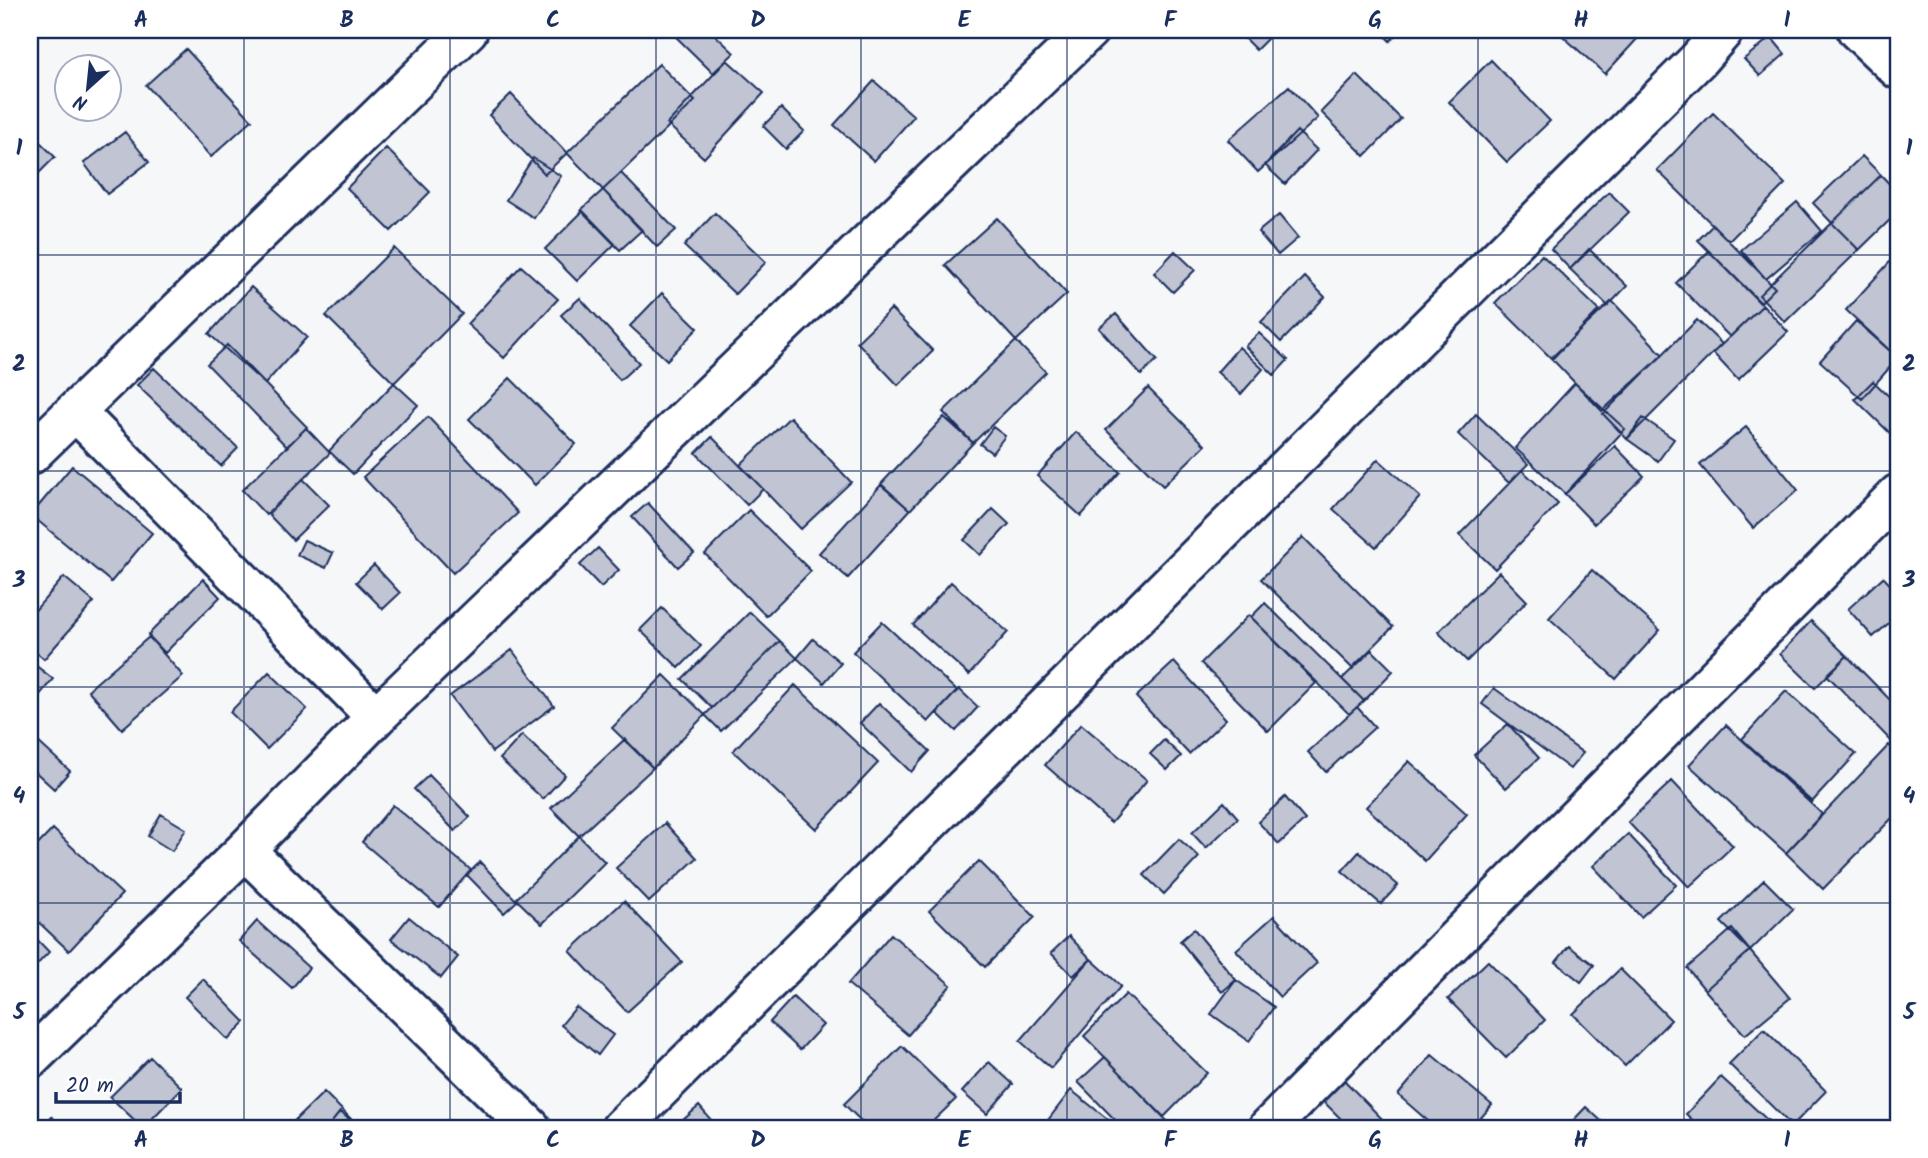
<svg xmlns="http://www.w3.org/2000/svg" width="1928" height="1158" font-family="Kalam,sans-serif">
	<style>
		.building { fill: #c0c4d3; stroke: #1b2f5e; stroke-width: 2 }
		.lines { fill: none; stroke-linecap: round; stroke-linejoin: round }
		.street-casing { stroke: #1b2f5e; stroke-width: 44 }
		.street { stroke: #fff; stroke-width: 38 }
		.grid { fill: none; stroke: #1b2f5e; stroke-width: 2; stroke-opacity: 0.55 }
		.neatline { fill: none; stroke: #1b2f5e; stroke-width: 2.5 }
		.grid-label { font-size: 23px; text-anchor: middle; font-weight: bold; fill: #1b2f5e }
	</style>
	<rect width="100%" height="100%" fill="#f6f7f9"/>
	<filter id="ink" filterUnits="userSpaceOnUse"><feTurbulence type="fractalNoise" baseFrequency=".0143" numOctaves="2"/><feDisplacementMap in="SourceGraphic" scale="14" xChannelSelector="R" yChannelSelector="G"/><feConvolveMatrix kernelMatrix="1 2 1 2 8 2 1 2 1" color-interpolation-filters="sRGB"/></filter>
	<g filter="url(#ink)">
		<path class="building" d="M669,30H710L734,53L713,73Z
			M1236,30H1276L1256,50Z
			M1379,30H1402L1390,41Z
			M1556,30H1629L1638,38L1605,74Z
			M1771,37L1785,54L1760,76L1744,59Z
			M186,49L252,120L211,157L146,85Z
			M727,60L764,93L704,158L667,124Z
			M1491,60L1550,121L1507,162L1449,102Z
			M659,64L695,101L603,190L567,153Z
			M1357,75L1401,119L1365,156L1321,112Z
			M874,81L914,116L874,161L834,125Z
			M1289,86L1318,118L1258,172L1228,140Z
			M511,94L567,153L545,174L489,115Z
			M781,108L804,131L786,149L763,126Z
			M1713,113L1785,184L1729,241L1657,170Z
			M1297,131L1317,150L1285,184L1265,165Z
			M30,132L55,157L30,182Z
			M125,132L149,162L107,194L84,163Z
			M386,148L430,192L391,231L347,188Z
			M1862,156L1881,175L1832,223L1813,203Z
			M533,158L561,176L534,218L506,200Z
			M621,173L676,230L657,247L603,190Z
			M1881,175L1898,193V212L1859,250L1832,223Z
			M603,190L642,230L620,250L581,210Z
			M1609,192L1629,212L1570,269L1551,249Z
			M1797,202L1822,231L1766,279L1741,250Z
			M583,211L615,244L577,281L545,249Z
			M715,213L766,262L735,294L684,246Z
			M1279,215L1298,238L1278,255L1258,232Z
			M997,218L1067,294L1016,341L945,265Z
			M1832,223L1859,250L1785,322L1759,295Z
			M1713,225L1775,288L1760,303L1698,240Z
			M394,248L462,314L394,383L326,316Z
			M1589,249L1627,286L1608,306L1570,269Z
			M1175,251L1195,270L1173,292L1154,273Z
			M1709,251L1763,305L1730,337L1676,283Z
			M1898,253V358L1846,310Z
			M1542,255L1599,310L1552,359L1495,303Z
			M521,266L558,299L504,358L467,324Z
			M1305,277L1325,297L1281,342L1261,322Z
			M251,287L307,337L265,384L209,334Z
			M662,293L698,328L667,360L630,326Z
			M580,298L639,363L620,380L561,315Z
			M1612,301L1663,355L1602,411L1551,358Z
			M1763,305L1788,332L1738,380L1713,353Z
			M891,309L933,351L898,385L857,342Z
			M1116,314L1157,360L1141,375L1099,328Z
			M1697,320L1722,344L1627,439L1603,414Z
			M1856,321L1898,358L1862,399L1820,361Z
			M1259,333L1288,360L1274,375L1245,346Z
			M1016,341L1046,372L973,443L943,412Z
			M227,345L307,427L287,447L207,364Z
			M1239,347L1263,369L1241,394L1217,372Z
			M154,368L238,448L221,466L137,385Z
			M510,378L576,444L535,485L469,419Z
			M1873,381L1898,405V433L1894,437L1855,399Z
			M394,383L418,405L353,474L329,451Z
			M1575,383L1625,429L1565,494L1515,448Z
			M1148,388L1205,445L1163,486L1106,430Z
			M1476,414L1528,464L1509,483L1458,434Z
			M428,417L518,513L453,573L363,477Z
			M790,417L851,482L801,529L740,465Z
			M944,417L973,443L910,510L881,484Z
			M1643,418L1674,439L1658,461L1627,439Z
			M993,427L1005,436L992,453L980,444Z
			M1746,427L1798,490L1753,528L1700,465Z
			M306,428L330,453L266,515L242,490Z
			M1076,432L1120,472L1081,516L1037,476Z
			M712,437L763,489L747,505L696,453Z
			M1615,446L1644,476L1594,524L1565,494Z
			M1378,459L1420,497L1376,547L1333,509Z
			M72,466L152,533L111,582L31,515Z
			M1522,470L1558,504L1495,569L1459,535Z
			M303,479L329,505L293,540L268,514Z
			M881,485L910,510L848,578L819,553Z
			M648,503L694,553L678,567L632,517Z
			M993,509L1009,524L980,555L964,540Z
			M749,510L811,571L766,616L705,554Z
			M1303,537L1393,627L1352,668L1261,579Z
			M304,540L333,553L326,568L297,555Z
			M598,548L619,570L601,587L580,565Z
			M374,565L400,593L383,609L356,582Z
			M1592,570L1660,630L1616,679L1549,618Z
			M1499,572L1527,601L1467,661L1438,632Z
			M64,577L94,602L44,659L30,647V616Z
			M1883,577L1898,593V615L1873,637L1848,609Z
			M203,579L220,597L165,653L148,635Z
			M951,582L1008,632L969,675L913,625Z
			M1265,603L1364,701L1349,714L1251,617Z
			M662,608L701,646L679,668L640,630Z
			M750,612L780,641L712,708L682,679Z
			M1249,615L1316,683L1268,731L1201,663Z
			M1811,621L1847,656L1815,688L1780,654Z
			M882,622L957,691L928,722L853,652Z
			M149,637L183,676L122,729L88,690Z
			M813,639L841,663L824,683L797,658Z
			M780,641L797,658L721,731L705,715Z
			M512,650L554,706L492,752L450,696Z
			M1372,650L1393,671L1364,701L1342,679Z
			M1847,656L1898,708V748L1827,675Z
			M30,661L53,679L38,697L30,690Z
			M1174,662L1226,719L1189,754L1136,697Z
			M269,672L307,709L267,749L230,712Z
			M664,675L705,715L653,768L612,728Z
			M795,685L878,763L816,829L733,751Z
			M1494,688L1583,753L1570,769L1482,704Z
			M959,689L978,707L956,731L937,713Z
			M1786,691L1856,754L1812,802L1742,739Z
			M879,703L930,751L911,772L860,723Z
			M1357,707L1375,727L1326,772L1308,752Z
			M1081,724L1147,780L1111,823L1045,765Z
			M1508,724L1539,758L1506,788L1474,755Z
			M1726,725L1822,814L1786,853L1689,765Z
			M522,735L565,775L543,799L500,759Z
			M625,739L653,768L579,836L551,808Z
			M36,740L70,771L54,789L30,767V747Z
			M1164,740L1181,756L1167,770L1150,754Z
			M1889,745L1898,754V812L1823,889L1786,853Z
			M1409,761L1467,814L1425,861L1366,807Z
			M429,775L470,817L455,831L414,789Z
			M1672,781L1733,846L1689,887L1628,822Z
			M1285,797L1305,820L1279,844L1258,822Z
			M1224,802L1238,818L1206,848L1192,833Z
			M393,805L471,870L439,907L362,842Z
			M161,814L186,829L172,851L148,836Z
			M665,823L697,858L649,902L616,868Z
			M53,829L122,894L69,951L30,914V853Z
			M1628,834L1676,885L1641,917L1593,866Z
			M579,836L605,862L542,924L516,899Z
			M1179,839L1199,857L1164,894L1144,875Z
			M1359,852L1398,885L1381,904L1342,871Z
			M979,861L1035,917L985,967L929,911Z
			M480,862L517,901L504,913L467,875Z
			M1764,880L1793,909L1750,951L1721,922Z
			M624,901L682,962L627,1012L570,951Z
			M1274,916L1317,963L1280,997L1236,950Z
			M409,917L458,957L441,978L391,939Z
			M257,921L309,968L292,988L239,941Z
			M1194,929L1236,980L1222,992L1180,941Z
			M1732,929L1750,951L1705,990L1687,968Z
			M30,932L49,952L30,972Z
			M891,934L951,985L908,1035L848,984Z
			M1069,936L1091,959L1073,976L1051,953Z
			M1569,946L1594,965L1581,982L1556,962Z
			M1750,951L1790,998L1745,1035L1705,990Z
			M1091,959L1121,986L1051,1068L1020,1041Z
			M1488,961L1545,1020L1506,1058L1448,999Z
			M1620,969L1671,1020L1625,1066L1573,1014Z
			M203,979L245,1022L228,1040L185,997Z
			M1236,980L1274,1007L1249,1041L1211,1014Z
			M1126,994L1207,1073L1164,1117L1084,1036Z
			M793,997L823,1025L800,1050L770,1022Z
			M576,1007L613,1035L598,1055L561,1025Z
			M1764,1029L1826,1091L1792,1126L1729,1064Z
			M902,1046L956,1099L926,1128H868L844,1104Z
			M1432,1055L1492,1105L1472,1128H1436L1398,1095Z
			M150,1057L182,1088L143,1128L110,1097Z
			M1105,1057L1174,1128H1123L1078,1082Z
			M989,1062L1013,1084L987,1114L962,1092Z
			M1721,1077L1776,1128H1701L1686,1114Z
			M1344,1080L1391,1128H1350L1323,1101Z
			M1071,1090L1119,1128H1042Z
			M324,1092L360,1128H287Z
			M699,1106L718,1128H674Z
			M1586,1107L1609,1128H1566Z
			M340,1112L360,1128H327Z
			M52,1117L63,1128H40Z"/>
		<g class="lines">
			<g class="street-casing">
				<path id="street" d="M1857,30L1898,69
					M76,412L376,717
					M30,455L468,30
					M245,850L531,1128
					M30,1059L245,850L376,717L1089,30
					M621,1128L1697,61L1724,30
					M1268,1128L1898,494"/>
			</g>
			<use href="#street" class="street"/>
		</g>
	</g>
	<path class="grid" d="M244,30V1128M450,30V1128M656,30V1128M861,30V1128M1067,30V1128M1273,30V1128M1478,30V1128M1684,30V1128M30,255H1898M30,471H1898M30,687H1898M30,903H1898"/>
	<rect width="1928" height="1158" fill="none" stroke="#fff" stroke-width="77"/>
	<g transform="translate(88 88) rotate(207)"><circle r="33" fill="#ffffff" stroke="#a4acbf" stroke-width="2"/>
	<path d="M0-5L12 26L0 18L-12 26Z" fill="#1b2f5e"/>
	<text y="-10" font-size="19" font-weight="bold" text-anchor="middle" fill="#1b2f5e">N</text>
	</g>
	<path d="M56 1092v10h124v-10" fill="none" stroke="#1b2f5e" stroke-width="3.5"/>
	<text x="66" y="1092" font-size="21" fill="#1b2f5e" stroke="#ffffff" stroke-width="5" paint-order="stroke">20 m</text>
	<rect x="38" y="38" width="1852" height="1082" class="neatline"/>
	<g class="grid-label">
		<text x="141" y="27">A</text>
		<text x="347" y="27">B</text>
		<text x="553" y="27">C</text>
		<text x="758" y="27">D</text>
		<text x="964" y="27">E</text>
		<text x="1170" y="27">F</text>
		<text x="1375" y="27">G</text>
		<text x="1581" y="27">H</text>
		<text x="1787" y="27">I</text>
		<text x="19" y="155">1</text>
		<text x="1909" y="155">1</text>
		<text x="19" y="371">2</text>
		<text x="1909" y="371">2</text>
		<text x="19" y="587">3</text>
		<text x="1909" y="587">3</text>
		<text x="19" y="803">4</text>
		<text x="1909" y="803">4</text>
		<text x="19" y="1019">5</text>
		<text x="1909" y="1019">5</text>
		<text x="141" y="1147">A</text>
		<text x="347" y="1147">B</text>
		<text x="553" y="1147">C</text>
		<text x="758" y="1147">D</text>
		<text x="964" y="1147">E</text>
		<text x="1170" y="1147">F</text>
		<text x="1375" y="1147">G</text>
		<text x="1581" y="1147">H</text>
		<text x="1787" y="1147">I</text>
	</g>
</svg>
